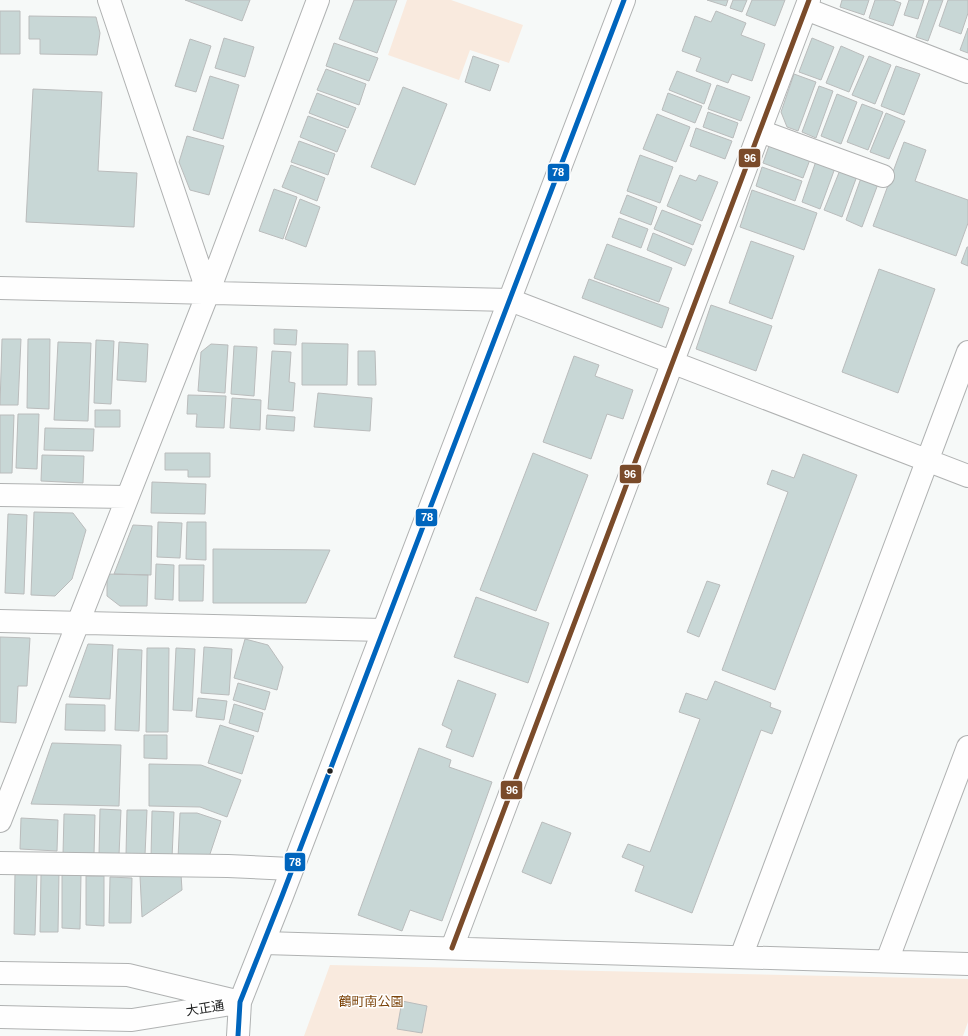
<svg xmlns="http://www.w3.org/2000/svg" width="968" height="1036" font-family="Arial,'Noto Sans JP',sans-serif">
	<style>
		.green { fill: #f9eade }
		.building { fill: #c8d7d6; stroke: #babcbc }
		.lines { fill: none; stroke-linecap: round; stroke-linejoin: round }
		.minor-casing { stroke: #b0b2b2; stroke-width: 24 }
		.major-casing { stroke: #b0b2b2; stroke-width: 24 }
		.minor { stroke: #fefefe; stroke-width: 22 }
		.major { stroke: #fefefe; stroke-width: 22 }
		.bus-1-casing { stroke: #fff; stroke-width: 8 }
		.bus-2-casing { stroke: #fff; stroke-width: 8 }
		.bus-1 { stroke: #0065bd; stroke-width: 5 }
		.bus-2 { stroke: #7a4b2a; stroke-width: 5 }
		.bus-dot { fill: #222323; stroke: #fff; stroke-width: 1.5 }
		.labels { text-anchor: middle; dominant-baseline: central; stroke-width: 3; stroke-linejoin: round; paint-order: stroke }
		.park-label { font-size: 13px; fill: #7d450b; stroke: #fff }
		.street-label { font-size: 13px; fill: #222323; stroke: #fff }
		.line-badge { stroke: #fff; stroke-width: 1.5 }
		.badge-label { font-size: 11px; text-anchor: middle; font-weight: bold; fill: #fff }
	</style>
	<rect width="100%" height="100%" fill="#f6f9f8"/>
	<path class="green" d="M407,0H451L523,25L509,63L470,50L459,80L388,55Z
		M330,965L968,979V1022L963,1036H304Z"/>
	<path class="building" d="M185,0H250L242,21Z
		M354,0H397L377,53L339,39Z
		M707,0H728L726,6Z
		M733,0H747L742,12L730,8Z
		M752,0H785L775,26L746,15Z
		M842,0H869L864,15L840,7Z
		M875,0H893L901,3L893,26L869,18Z
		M909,0H924L918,19L904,15Z
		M929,0H943L928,41L916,37Z
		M948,0H968V13L961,34L939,26Z
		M0,11H20V54H0Z
		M716,11L746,23L741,35L765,44L752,81L732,74L728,83L696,71L701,58L682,51L695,16L711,22Z
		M29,16L96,17L100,33L97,55L40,54V39H29Z
		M968,28V53L960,50Z
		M224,38L254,47L245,77L215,68Z
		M812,38L834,47L821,80L799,72Z
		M190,39L211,46L196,92L175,86Z
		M334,43L378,58L369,81L326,66Z
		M841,46L864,56L849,92L826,83Z
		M473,56L499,65L490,91L465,82Z
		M869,56L891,65L875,104L852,95Z
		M896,66L920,74L904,115L881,106Z
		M326,69L366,84L359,105L317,90Z
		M677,71L711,84L704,104L669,90Z
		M794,74L816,82L798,131L787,127L781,112Z
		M210,76L239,85L223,139L193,130Z
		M717,85L750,97L741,121L708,109Z
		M819,86L833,91L816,138L802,132Z
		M403,87L447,104L415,185L371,167Z
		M33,89L102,92L98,171L137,173L134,227L26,222Z
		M317,93L356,108L348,128L309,113Z
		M668,93L702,106L695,123L662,110Z
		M837,94L857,102L841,144L821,136Z
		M862,104L883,112L868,150L847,142Z
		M708,112L738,123L733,138L703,127Z
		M886,113L905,121L889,159L870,152Z
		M657,114L690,127L676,162L643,149Z
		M308,116L346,130L337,152L300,137Z
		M696,128L732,141L725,159L690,146Z
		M187,136L224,146L209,195L190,190L179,162Z
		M299,141L335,154L328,175L291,162Z
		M904,142L926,150L915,181L968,200V223L956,256L873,226Z
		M770,143L811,157L803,178L763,163Z
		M640,155L673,167L660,203L627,191Z
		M816,161L835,168L820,209L802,202Z
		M291,165L325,178L317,201L282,187Z
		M762,167L802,181L795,201L756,186Z
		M840,170L857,176L842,217L824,210Z
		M680,175L696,181L699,175L718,182L702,221L667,206Z
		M861,178L878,184L862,227L846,220Z
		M274,189L297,197L283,239L259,231Z
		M752,190L817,213L804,250L740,227Z
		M627,195L657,207L651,225L620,213Z
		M300,199L320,207L306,247L285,239Z
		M662,210L701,225L693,245L654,229Z
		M619,218L648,229L641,248L612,237Z
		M653,233L692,249L685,266L647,250Z
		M751,241L794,256L772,319L729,303Z
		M607,244L672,268L659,302L594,278Z
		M967,247H968V266L961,263Z
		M879,269L935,289L898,393L842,372Z
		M589,279L669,308L662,328L582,298Z
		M711,305L772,326L756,371L696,349Z
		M274,329L297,330L296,345L274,344Z
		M2,339H21L18,405H0Z
		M28,339H50L49,409L27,408Z
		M96,340L114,341L111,404L94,403Z
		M58,342L91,343L88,421L54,420Z
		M119,342L148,344L146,382L117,380Z
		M302,343L348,344L347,385H302Z
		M211,344L228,345L225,393L198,391L201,352Z
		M234,346L257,347L254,396L231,394Z
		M272,351L291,352L289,382L295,383L293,411L268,409Z
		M358,351H375L376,385H358Z
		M574,356L599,365L595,376L633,390L623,419L607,414L591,459L543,442Z
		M318,393L372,398L370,431L314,427Z
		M188,395L226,396L224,428L196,427L197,414H187Z
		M232,398L261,400L260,430L230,428Z
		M95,410H120V427H95Z
		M18,414H39L37,469L16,468Z
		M0,415H14L12,473H0Z
		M267,415L295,417L294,431L266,429Z
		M45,428L94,429L93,451L44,450Z
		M165,453H210V477H188V470H165Z
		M533,453L588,475L536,611L480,590Z
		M803,454L857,475L775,690L722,670L788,492L767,484L772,470L794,478Z
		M42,455L84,456L83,483L41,481Z
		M152,482L206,484L205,514L151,513Z
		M34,512L73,513L86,530L72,579L55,596L31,595Z
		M8,514L27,515L24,594L5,593Z
		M158,522L182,523L180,558L157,557Z
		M187,522H206V560L186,559Z
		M133,525L152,526L151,575L114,574Z
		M213,549L330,550L306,603H213Z
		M156,564L174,565L173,600L155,599Z
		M179,565H204L203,601H179Z
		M107,574L148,575L147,606H120L107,596Z
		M707,581L720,585L699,637L687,632Z
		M476,597L549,623L528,683L454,657Z
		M0,637L30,638L27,686H18L16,723L0,722Z
		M245,639L268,645L283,667L277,690L234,678Z
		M88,644L113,645L110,699L69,697Z
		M204,647L232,649L229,695L201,693Z
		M147,648H169L168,732H146Z
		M176,648L195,649L192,711L173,710Z
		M118,649L142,650L139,731L115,730Z
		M458,680L496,694L473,757L446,747L452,730L442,725Z
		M715,681L771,703L770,707L781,711L772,734L761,730L692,913L635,891L644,866L622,857L628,844L650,852L700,719L679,712L686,693L707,700Z
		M238,683L270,692L265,710L233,700Z
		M198,698L227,701L224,720L196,717Z
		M66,704L105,705V731L65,730Z
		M234,704L263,713L258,732L229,723Z
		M220,725L254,736L242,774L208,763Z
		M144,735H167V759L144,758Z
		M52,743L121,745L119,806L31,804Z
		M419,748L451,760L449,767L492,782L442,921L410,910L402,931L358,915Z
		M149,764L201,765L241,780L227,817L200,807L149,806Z
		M100,809L121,810L119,855H99Z
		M127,810H147L145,855H126Z
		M152,811L174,812L172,858H151Z
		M180,813H197L221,821L208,860L178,859Z
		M64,814L95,815L94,855L63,854Z
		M21,818L58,820L57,851L20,849Z
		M542,822L571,833L551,884L522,872Z
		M15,872H37L35,935L14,934Z
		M41,873H59L58,932H40Z
		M181,874L182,890L142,917L140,876Z
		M62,875H81L80,929L62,928Z
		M86,876H104V926L86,925Z
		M110,877L132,878L131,923H109Z
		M402,1001L427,1006L422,1033L397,1029Z"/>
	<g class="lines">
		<g class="minor-casing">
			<path id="minor" d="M109,0L208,293
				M806,9L968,72
				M760,131L883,176
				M0,288L510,300L968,476
				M0,495L127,497
				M0,621L383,630
				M0,821L208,293L318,0
				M0,863L228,866L291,869
				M264,943L968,964
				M452,948L809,0
				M741,957L968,352
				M887,961L968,747"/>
		</g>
		<g class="major-casing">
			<path id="major" d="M0,973L128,975L240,1002
				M0,1017L132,1020L231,1004
				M238,1036L240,1002L282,896L624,0"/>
		</g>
		<use href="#minor" class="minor"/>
		<use href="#major" class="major"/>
		<g class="bus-1-casing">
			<path id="bus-1" d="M238,1036L240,1002L282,896L624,0"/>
		</g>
		<g class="bus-2-casing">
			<path id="bus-2" d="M452,948L809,0"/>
		</g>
		<use href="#bus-1" class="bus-1"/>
		<use href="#bus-2" class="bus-2"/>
	</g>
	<circle class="bus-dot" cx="330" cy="771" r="3.5"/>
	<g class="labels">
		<g class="park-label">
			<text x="371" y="1001">鶴町南公園</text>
		</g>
		<g class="street-label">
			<text transform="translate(205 1008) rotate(-9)">大正通</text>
		</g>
	</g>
	<g class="line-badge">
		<rect x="738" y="148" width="23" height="20" rx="4" fill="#7a4b2a"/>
		<rect x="547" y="163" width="23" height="19" rx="4" fill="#0065bd"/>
		<rect x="619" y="464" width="23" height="20" rx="4" fill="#7a4b2a"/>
		<rect x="415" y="508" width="23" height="19" rx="4" fill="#0065bd"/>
		<rect x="500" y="780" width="23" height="20" rx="4" fill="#7a4b2a"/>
		<rect x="284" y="852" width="22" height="20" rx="4" fill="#0065bd"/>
	</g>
	<g class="badge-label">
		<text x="750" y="162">96</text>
		<text x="558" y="176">78</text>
		<text x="630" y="478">96</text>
		<text x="427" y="521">78</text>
		<text x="512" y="794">96</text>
		<text x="295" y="866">78</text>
	</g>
</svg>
